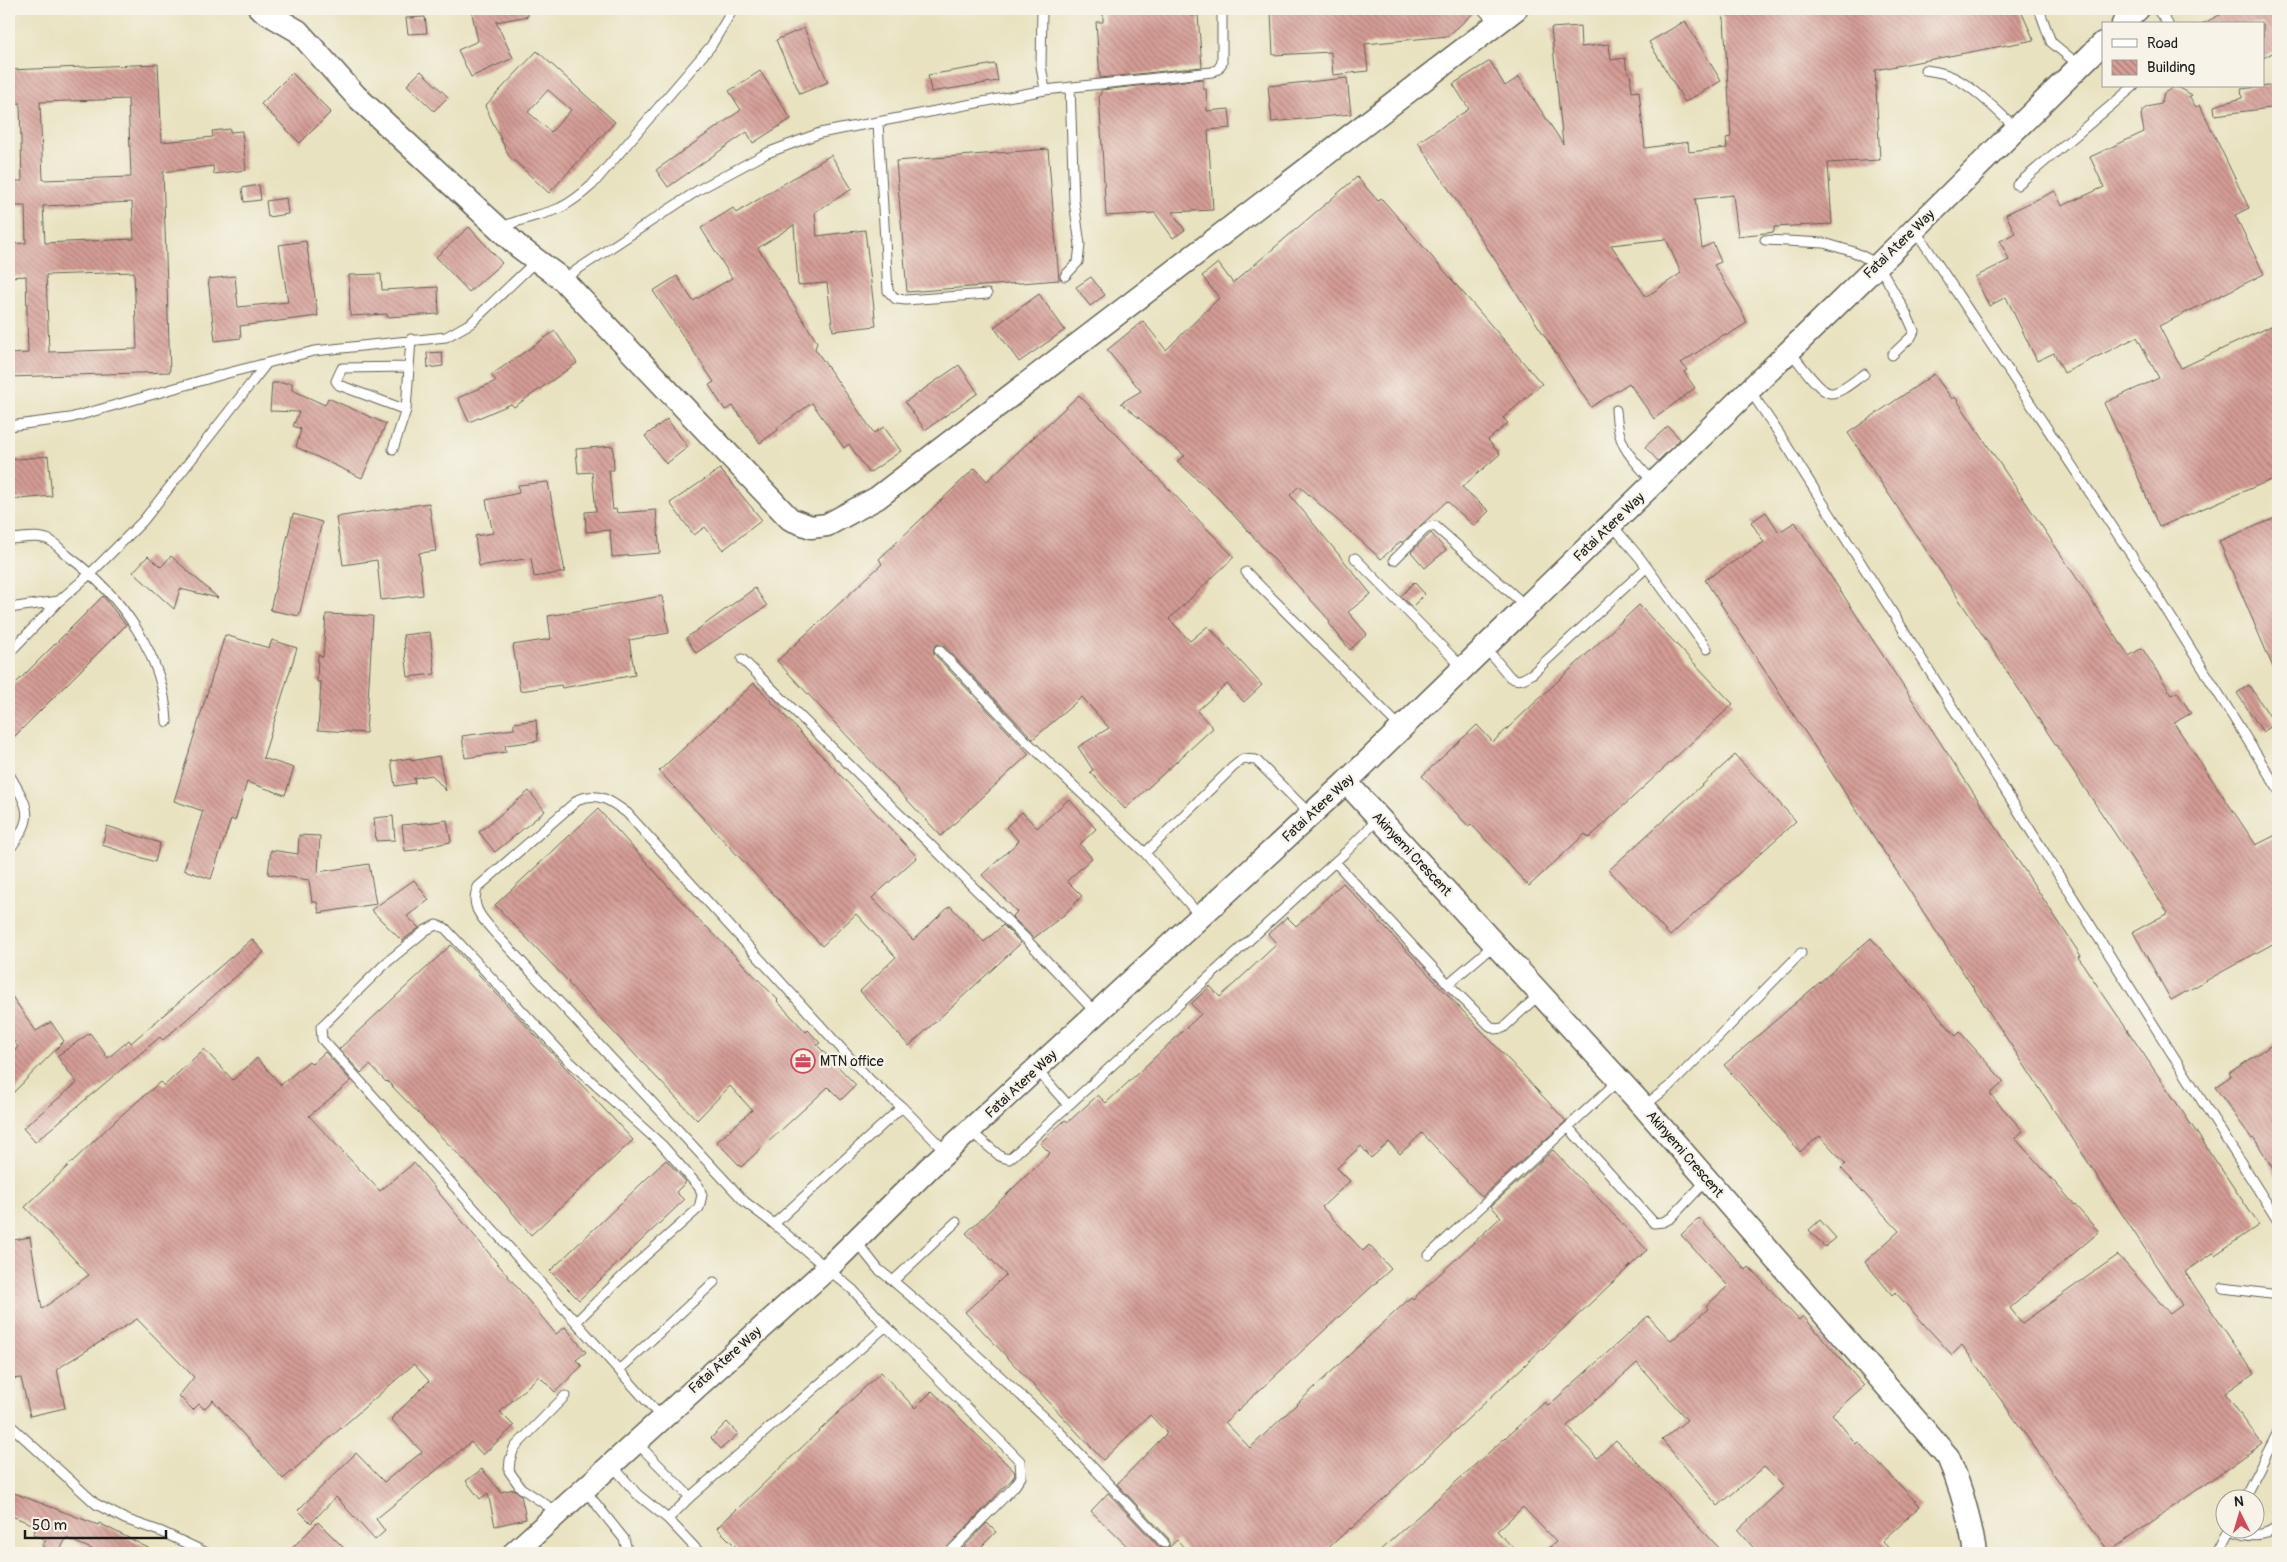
<svg xmlns="http://www.w3.org/2000/svg" width="2287" height="1562" font-family="Pangolin,sans-serif">
	<style>
		.building { fill: url(#building-back-hatch); fill-rule: evenodd }
		.lines { fill: none; stroke-linecap: round; stroke-linejoin: round }
		.service-casing { stroke: #636155; stroke-width: 11 }
		.tertiary-casing { stroke: #636155; stroke-width: 25 }
		.service { stroke: #fff; stroke-width: 9 }
		.tertiary { stroke: #fff; stroke-width: 22 }
		.labels { text-anchor: middle; dominant-baseline: central; stroke-width: 4.5; stroke-linejoin: round; paint-order: stroke }
		.street-label { font-size: 14px; fill: #1c1c1c; stroke: #f7f3e8 }
		.poi-label { font-size: 14px; fill: #1c1c1c; stroke: #f7f3e8; text-anchor: start }
	</style>
	<defs>
		<pattern id="building-back-hatch" width="6" height="6" patternUnits="userSpaceOnUse" patternTransform="scale(1.25)"><rect width="6" height="6" fill="#d49c95"/><path d="M-1 5l2 2M0 0l6 6M5-1l2 2" fill="none" stroke="#ab7e79"/></pattern>
	</defs>
	<rect width="100%" height="100%" fill="#f7f3e8"/>
	<filter id="ink" filterUnits="userSpaceOnUse"><feTurbulence type="fractalNoise" baseFrequency=".02" numOctaves="2"/><feDisplacementMap in="SourceGraphic" scale="10" xChannelSelector="R" yChannelSelector="G"/><feConvolveMatrix kernelMatrix="1 2 1 2 8 2 1 2 1" color-interpolation-filters="sRGB"/></filter>
	<filter id="wash" filterUnits="userSpaceOnUse"><feTurbulence type="fractalNoise" baseFrequency=".0096" numOctaves="4" result="noise"/><feDisplacementMap in="SourceGraphic" scale="20" xChannelSelector="R" yChannelSelector="G"/><feGaussianBlur stdDeviation="1.12" result="paint"/><feColorMatrix in="noise" values="0 0 0 0 0 0 0 0 0 0 0 0 0 0 0 0 0 1.4 0 .05"/><feComposite in="paint" operator="in"/></filter>
	<g filter="url(#wash)">
		<rect width="100%" height="100%" fill="#e8e2c0"/>
		<g id="blocks">
			<path class="building" d="M471,9H528V16L496,22L513,58L471,77L458,50L478,41Z
				M1103,9H1191V15H1198L1202,67L1100,78L1096,22H1103Z
				M1326,9L1327,11L1354,9H1476V11L1448,36L1365,44L1368,71L1333,75L1331,52L1273,55L1271,12Z
				M1719,9H2020L2034,40L1875,70L1880,160L1828,163L1832,224L1774,227V232L1738,236L1733,195L1695,199L1702,248L1713,243L1721,262L1714,265L1741,309L1747,323L1726,336L1725,334L1681,363L1687,370L1684,372L1695,388L1654,419L1629,383L1591,407L1418,142L1469,109L1453,84L1490,61L1505,86L1519,77L1563,144L1551,28L1580,26L1581,47L1609,44L1611,60L1625,58L1627,72H1630L1632,92L1639,91L1645,148L1688,142L1689,152L1727,148L1726,138L1731,137L1724,19ZM1666,239L1681,273L1646,297L1611,245Z
				M2231,9H2278V50L2263,58V24H2202Z
				M425,17L427,33L408,34L406,18Z
				M1685,21L1721,81L1685,102L1649,42Z
				M804,28L828,82L800,94L776,40Z
				M537,51L615,122L549,193L509,156L485,106ZM548,90L571,110L551,132L528,112Z
				M158,64L162,142L213,137L212,131L230,129V132L242,131L246,170L214,174L213,166L163,172L170,372L9,377V354L28,353L26,276L9,277V244L26,243L25,206H9V181H22L20,103L9,104V70ZM128,99L131,177L43,180L40,102ZM132,202L134,239L45,243L43,206ZM134,272L137,349L49,352L46,275Z
				M995,64L998,81L931,92L928,75Z
				M421,71L448,97L434,111L407,85Z
				M760,71L791,119L753,143L747,132L668,187L656,170L741,110L729,91Z
				M292,73L331,112L300,143L261,104Z
				M1347,78L1351,114L1272,122L1268,86Z
				M1203,79V89H1206L1207,111L1229,109L1231,128L1208,130L1213,210L1172,212L1185,230L1173,238L1155,213L1106,216L1099,95H1101V90Z
				M2278,85V107L2215,115L2214,106L2242,98L2241,89Z
				M2174,87L2180,88L2192,95L2189,97L2196,107L2200,105L2249,208L2235,215L2264,274L2159,326L2181,368L2278,323V477L2159,527L2136,472L2104,403L2159,378L2137,337L2064,373L2054,353L2037,361L2006,297L1989,306L1975,277L2009,260L2000,241L2015,233L2006,214L2055,191L2062,206L2104,187L2090,157L2144,132L2141,115L2143,110L2147,107L2161,104L2164,93Z
				M1048,149L1059,280L907,292L896,161Z
				M831,155L852,189L815,212L817,236L865,230L876,326L833,331L827,283L798,285L794,225L758,248L817,342L815,349L874,433L884,427L901,451L869,473L849,444L844,448L812,403L777,428L778,430L760,443L733,406L725,410L709,385L714,382L653,291L677,276L693,301L732,278L701,228L733,208L736,213Z
				M1357,177L1378,201L1381,198L1542,384L1503,418L1508,423L1488,440L1500,454L1462,487L1489,511L1474,526L1447,501L1402,543L1401,541L1381,559L1299,486L1290,495L1371,594L1348,612L1367,634L1350,650L1329,623L1330,621L1218,498L1177,461L1185,456L1121,403L1141,391L1107,350L1143,321L1166,350L1219,298L1202,276L1218,263L1233,283Z
				M259,185L261,200L244,202L242,188Z
				M286,198L288,214L268,217L266,201Z
				M469,227L502,263L469,292L436,257Z
				M306,241L318,316L240,326L241,338L215,341L208,279L235,276L238,307L288,302L279,245Z
				M381,274L382,290L438,287L439,314L387,317V314L350,316L349,275Z
				M1091,277L1105,295L1090,306L1076,287Z
				M1039,294L1065,330L1019,362L994,327Z
				M555,331L577,363L514,407L511,404L469,422L458,398L496,381L491,375Z
				M442,352L443,366L428,368L427,353Z
				M959,365L978,393L925,430L905,402Z
				M1934,374L1952,399L1955,397L2129,656L2142,648L2172,695L2177,692L2191,713L2174,723L2256,845L2278,834V941L2171,1000L2133,932L2168,913L1848,433Z
				M272,383H292V390L325,405L328,398L386,424L362,478L296,447L301,429L293,426L299,412L270,411Z
				M1079,395L1234,557L1169,619L1190,641L1208,626L1262,685L1244,702L1227,684L1197,711L1213,728L1125,809L1090,772L1093,770L1078,747L1109,728L1082,697L1033,739L944,646L937,644L933,649L934,654L1029,754L941,836L777,661L882,564L879,559L975,468L987,481Z
				M667,419L688,447L666,464L645,436Z
				M1668,426L1680,439L1658,461L1645,447Z
				M613,446L614,470H609L613,510L616,509L617,513L656,510L660,553L612,557L610,530L586,532L585,512L596,511L592,472L578,473L576,449Z
				M48,456L52,496L9,500V460Z
				M720,469L762,520L723,550L705,527L694,535L670,503Z
				M548,482L565,572L534,577L531,558L479,566L475,536L493,533L486,500L519,493L518,485Z
				M429,503L436,551L419,553L423,595L381,600L377,560L343,565L336,517Z
				M1766,512L1779,532L1795,522L2081,956L2078,957L2259,1225L2215,1255L2213,1253L2185,1272L2254,1373L2225,1393L2262,1444L2109,1552L1962,1345L1952,1355L1895,1292L1892,1295L1865,1262L1899,1231L1841,1168L1846,1164L1820,1136L1800,1152L1724,1065L1871,938L1956,1036L1960,1032L2004,1082L1990,1094L2023,1131L2015,1138L2099,1232L2010,1308L2022,1323L2118,1255L2170,1314L2182,1305L1705,580L1764,542L1751,522Z
				M293,514L322,522L299,616L270,610Z
				M2278,517V679L2219,541Z
				M1431,533L1446,550L1425,568L1411,552Z
				M148,556L161,567L171,556L218,598L180,589L174,609L133,572Z
				M1414,582L1425,594L1412,607L1401,596Z
				M755,588L767,606L696,653L686,638Z
				M103,596L126,625L9,742V690Z
				M662,596L669,633L629,640L635,675L562,688L561,685L520,691L513,645L551,639L548,616Z
				M1639,605L1733,704L1589,838L1585,834L1529,886L1471,824L1468,826L1422,776L1477,725L1493,742Z
				M326,614L373,616L366,733L318,730L321,682H317L318,655L323,657Z
				M430,632L435,674L408,677L403,635Z
				M225,635L269,648L272,640L297,648L263,758L294,768L285,795L247,782L235,821L231,819L211,879L184,870L203,811L174,801Z
				M754,683L917,857L872,898L913,940L950,906L984,942L1003,925L1021,943L909,1046L860,991L896,957L856,914L822,946L659,771Z
				M2249,685L2275,724L2263,732L2237,693Z
				M536,720L538,741L505,745L506,752L465,758L462,736L514,729V723Z
				M1735,755L1796,821L1670,936L1609,870Z
				M439,756L446,791L432,775L414,778L415,783L395,786L391,761L411,758V761Z
				M529,791L545,811L495,852L479,832Z
				M1069,799L1096,829L1080,844L1092,858L1067,881L1082,896L1065,914L1034,938L1012,917L1017,912L982,875L1019,841L1006,827L1022,812L1037,828Z
				M598,809L705,927L706,926L778,1000L777,1001L806,1032L808,1030L820,1043L817,1045L856,1085L841,1100L828,1087L741,1167L717,1142L752,1110L730,1086L697,1120L602,1020L568,983L569,982L495,905Z
				M393,816L395,840L376,841L374,818Z
				M447,820L451,842L424,847V849L405,851L402,825L422,823V824Z
				M107,826L160,843L155,862L102,845Z
				M299,835L320,836L318,872L369,864L376,904L319,913L317,902H312L309,880L268,874L271,850L298,854Z
				M414,880L429,900L407,916L419,928L402,941L371,910Z
				M1343,883L1566,1121L1482,1197L1422,1133L1400,1154L1389,1142L1371,1158L1361,1146L1337,1168L1350,1181L1322,1207L1363,1251L1369,1245L1391,1269L1225,1422L1250,1448L1411,1297L1413,1299L1501,1217L1491,1206L1553,1150L1647,1250L1351,1529L1350,1528L1323,1553H1189L1177,1540L1163,1553H1134L1091,1511L1108,1493L1159,1547L1165,1549L1169,1547V1539L1117,1484L1167,1433L1150,1415L1103,1460L965,1312L1006,1275L966,1233L1050,1153L1040,1143L1065,1120L1068,1122L1098,1095L1106,1103L1201,1014L1191,1004L1210,986L1220,997L1277,944L1268,934L1287,917L1296,926Z
				M252,939L264,952L163,1040L160,1037L35,1142L23,1128L77,1083L57,1056L90,1033L108,1058L129,1040L131,1043Z
				M451,945L633,1140L531,1235L496,1193L387,1081L386,1082L370,1065L361,1073L339,1049Z
				M9,992L36,1031L51,1022L64,1041L9,1097V1056L18,1047L9,1035Z
				M2278,1041V1177L2254,1138L2252,1139L2215,1087L2231,1076L2229,1073Z
				M204,1049L233,1080L257,1058L281,1085L309,1061L312,1064L325,1052L351,1081L309,1116L380,1191L414,1163L556,1334L565,1327L586,1352L576,1360L582,1366L555,1392L539,1376L500,1412L514,1426L483,1455L471,1442L376,1519L385,1531L375,1540L336,1497L311,1523L298,1510L356,1453L384,1482L422,1452L391,1419L429,1381L414,1364L283,1479L213,1400L204,1409L199,1404L193,1410L179,1396L194,1377L137,1319L57,1369L65,1408L30,1416L21,1378L12,1379L9,1361V1241L30,1237L42,1309L89,1275L25,1207L117,1119L160,1082L164,1086Z
				M666,1160L686,1182L676,1192L684,1200L579,1300L550,1271Z
				M1699,1218L1746,1270L1749,1267L1799,1320L1803,1316L1864,1386L1832,1414L1856,1444L1858,1442L1920,1506L1882,1541L1893,1553H1758L1738,1530L1784,1487L1764,1467L1718,1506L1662,1440L1687,1420L1637,1363L1567,1426L1597,1458L1616,1440L1724,1553H1543L1556,1542L1523,1507L1497,1531L1518,1553H1377L1545,1402L1548,1406L1648,1316L1671,1341L1708,1309L1706,1306L1728,1286L1681,1235Z
				M1820,1220L1836,1238L1825,1247L1809,1230Z
				M881,1372L915,1408L932,1391L1014,1471L1015,1475L1011,1480L942,1553H742L717,1528Z
				M727,1422L738,1434L721,1449L711,1438Z
				M482,1469L501,1492L514,1489L521,1495L526,1519L495,1526L488,1493L480,1499L466,1481Z
				M9,1491L98,1525L99,1523L158,1553H101L66,1538L59,1553L42,1546L46,1540L33,1534L37,1526L9,1515Z
				M318,1522L349,1553H287Z
				M987,1523L996,1532L975,1553H971L964,1547Z"/>
		</g>
	</g>
	<g filter="url(#ink)">
		<use href="#blocks" fill-opacity="0" stroke="#636155" stroke-width="1"/>
		<g class="lines">
			<g class="service-casing">
				<path id="service" d="M1042,9L1041,66L1045,90
					M1482,9L1495,23
					M2039,9L2051,42L2080,66
					M2157,9L2168,24
					M1925,70C1932,71 1939,72 1945,74C1970,82 1997,111 2017,129
					M878,123L888,291L896,299L906,300L987,294
					M2017,185L2134,86
					M501,228C520,218 541,216 560,208C572,202 582,194 592,185L711,46L733,9
					M1915,230L2144,574L2278,789
					M1765,240L1824,243L1854,252L1878,264L1906,313L1914,331L1911,337L1892,355
					M1065,276L1078,262L1080,245L1074,201L1070,87
					M563,279L700,189L767,153L820,133L1045,90L1212,72L1218,69L1222,63V9
					M1789,350C1797,359 1819,392 1830,393C1840,394 1855,380 1864,374
					M1749,389L1778,432L2278,1221
					M406,410L339,385L336,381L342,368L409,367
					M1616,410C1618,448 1630,456 1654,483
					M9,426L70,418L228,373L314,351L446,337L471,323L537,260
					M393,449L406,410L411,339
					M1612,525L1640,558L1707,649
					M9,539C21,539 39,534 51,541C57,545 62,551 68,556C121,595 164,655 167,722
					M1355,558L1463,668
					M1394,560L1426,528L1435,526L1526,606
					M1246,572L1401,728
					M9,608L59,601L91,573L143,521L267,363
					M1485,647L1510,677C1519,683 1525,678 1533,673L1647,567
					M939,650L1024,739L1145,853
					M9,653L59,601
					M742,659L1025,938L1096,1013
					M9,774C30,810 35,816 9,850
					M1335,862L1448,984L1490,1026L1495,1029L1503,1028L1540,994
					M1200,916L1145,853L1233,767L1243,759L1256,760L1310,814
					M1448,984L1495,944
					M1036,1069L1068,1105
					M1644,1106L1671,1085L1801,953
					M1568,1127L1654,1223L1663,1222L1671,1218L1706,1181
					M970,1131L1001,1157L1009,1159L1014,1155L1347,851L1379,818
					M774,1224L745,1202L494,932C482,918 469,906 478,887L579,799C599,792 611,801 627,813L871,1081L902,1107L947,1153
					M855,1240L878,1269L893,1281L956,1222
					M1429,1255L1619,1080
					M893,1281L940,1321L1054,1426L1164,1543
					M2223,1288L2278,1295
					M576,1322L627,1272L699,1208L702,1195L699,1187L662,1145L568,1060L445,928L436,925L426,930L386,963L321,1027L322,1039L661,1417
					M886,1326L1020,1461L1021,1477L1014,1487L949,1553
					M620,1369L714,1282
					M9,1424L96,1504L125,1519L162,1532L207,1553
					M637,1443L690,1497
					M612,1465L637,1494L668,1519L700,1553
					M585,1490L624,1539L628,1553
					M2243,1500L2278,1432
					M557,1512L521,1488L509,1471L510,1460L514,1448L565,1396
					M668,1519L690,1497L886,1326L853,1290L774,1224L902,1107
					M2232,1530C2245,1536 2266,1538 2278,1526
					M2216,1553L2228,1530"/>
			</g>
			<g class="tertiary-casing">
				<path id="tertiary" d="M260,9L298,31L356,96L519,247L563,280L790,519L811,527L827,525L877,498L1516,9
					M2123,24L2138,9
					M1346,782L1643,1106L1948,1457C1962,1489 1970,1519 1975,1553
					M514,1553L828,1268L929,1168L1346,782L1915,229L2103,43"/>
			</g>
			<use href="#service" class="service"/>
			<use href="#tertiary" class="tertiary"/>
		</g>
	</g>
	<defs>
		<g id="office-ring" transform="scale(1.25)"><circle r="9.5" fill="#f7f3e8" stroke="#d1495b" stroke-width="1.5"/><path d="M-6-3h4V-5.5h4V-3h4V5H-6ZM-1-4.5V-3h2v-1.5ZM-6 0V1H6V0Z" fill="#d1495b"/></g>
	</defs>
	<g fill-rule="evenodd">
		<use href="#office-ring" x="803" y="1061"/>
	</g>
	<g class="labels">
		<g class="street-label">
			<text transform="translate(1899 244) rotate(-44)">Fatai Atere Way</text>
			<text transform="translate(1609 527) rotate(-44)">Fatai Atere Way</text>
			<text transform="translate(1318 808) rotate(-43)">Fatai Atere Way</text>
			<text transform="translate(1412 854) rotate(47)">Akinyemi Crescent</text>
			<text transform="translate(1021 1084) rotate(-43)">Fatai Atere Way</text>
			<text transform="translate(1685 1154) rotate(49)">Akinyemi Crescent</text>
			<text transform="translate(725 1360) rotate(-42)">Fatai Atere Way</text>
		</g>
		<g class="poi-label">
			<text x="820" y="1061">MTN office</text>
		</g>
	</g>
	<rect width="2287" height="1562" fill="none" stroke="#f7f3e8" stroke-width="30"/>
	<rect x="2102" y="22" width="162" height="65" fill="#f7f3e8" stroke="#9f9d96"/>
	<rect x="2112" y="39" width="25" height="8" fill="#ffffff" stroke="#9f9d96"/>
	<text x="2147" y="48" font-size="15" fill="#1c1c1c">Road</text>
	<rect x="2112" y="60" width="25" height="15" fill="url(#building-back-hatch)" stroke="#9f9d96"/>
	<text x="2147" y="72" font-size="15" fill="#1c1c1c">Building</text>
	<g transform="translate(2240 1514) rotate(355)"><circle r="24" fill="#f7f3e8" stroke="#9f9d96"/>
	<path d="M0-4L9 19L0 12L-9 19Z" fill="#d1495b"/>
	<text y="-8" font-size="14" font-weight="bold" text-anchor="middle" fill="#1c1c1c">N</text>
	</g>
	<path d="M25 1530v8h141v-8" fill="none" stroke="#1c1c1c" stroke-width="2.5"/>
	<text x="32" y="1530" font-size="15" fill="#1c1c1c" stroke="#f7f3e8" stroke-width="4" paint-order="stroke">50 m</text>
</svg>
